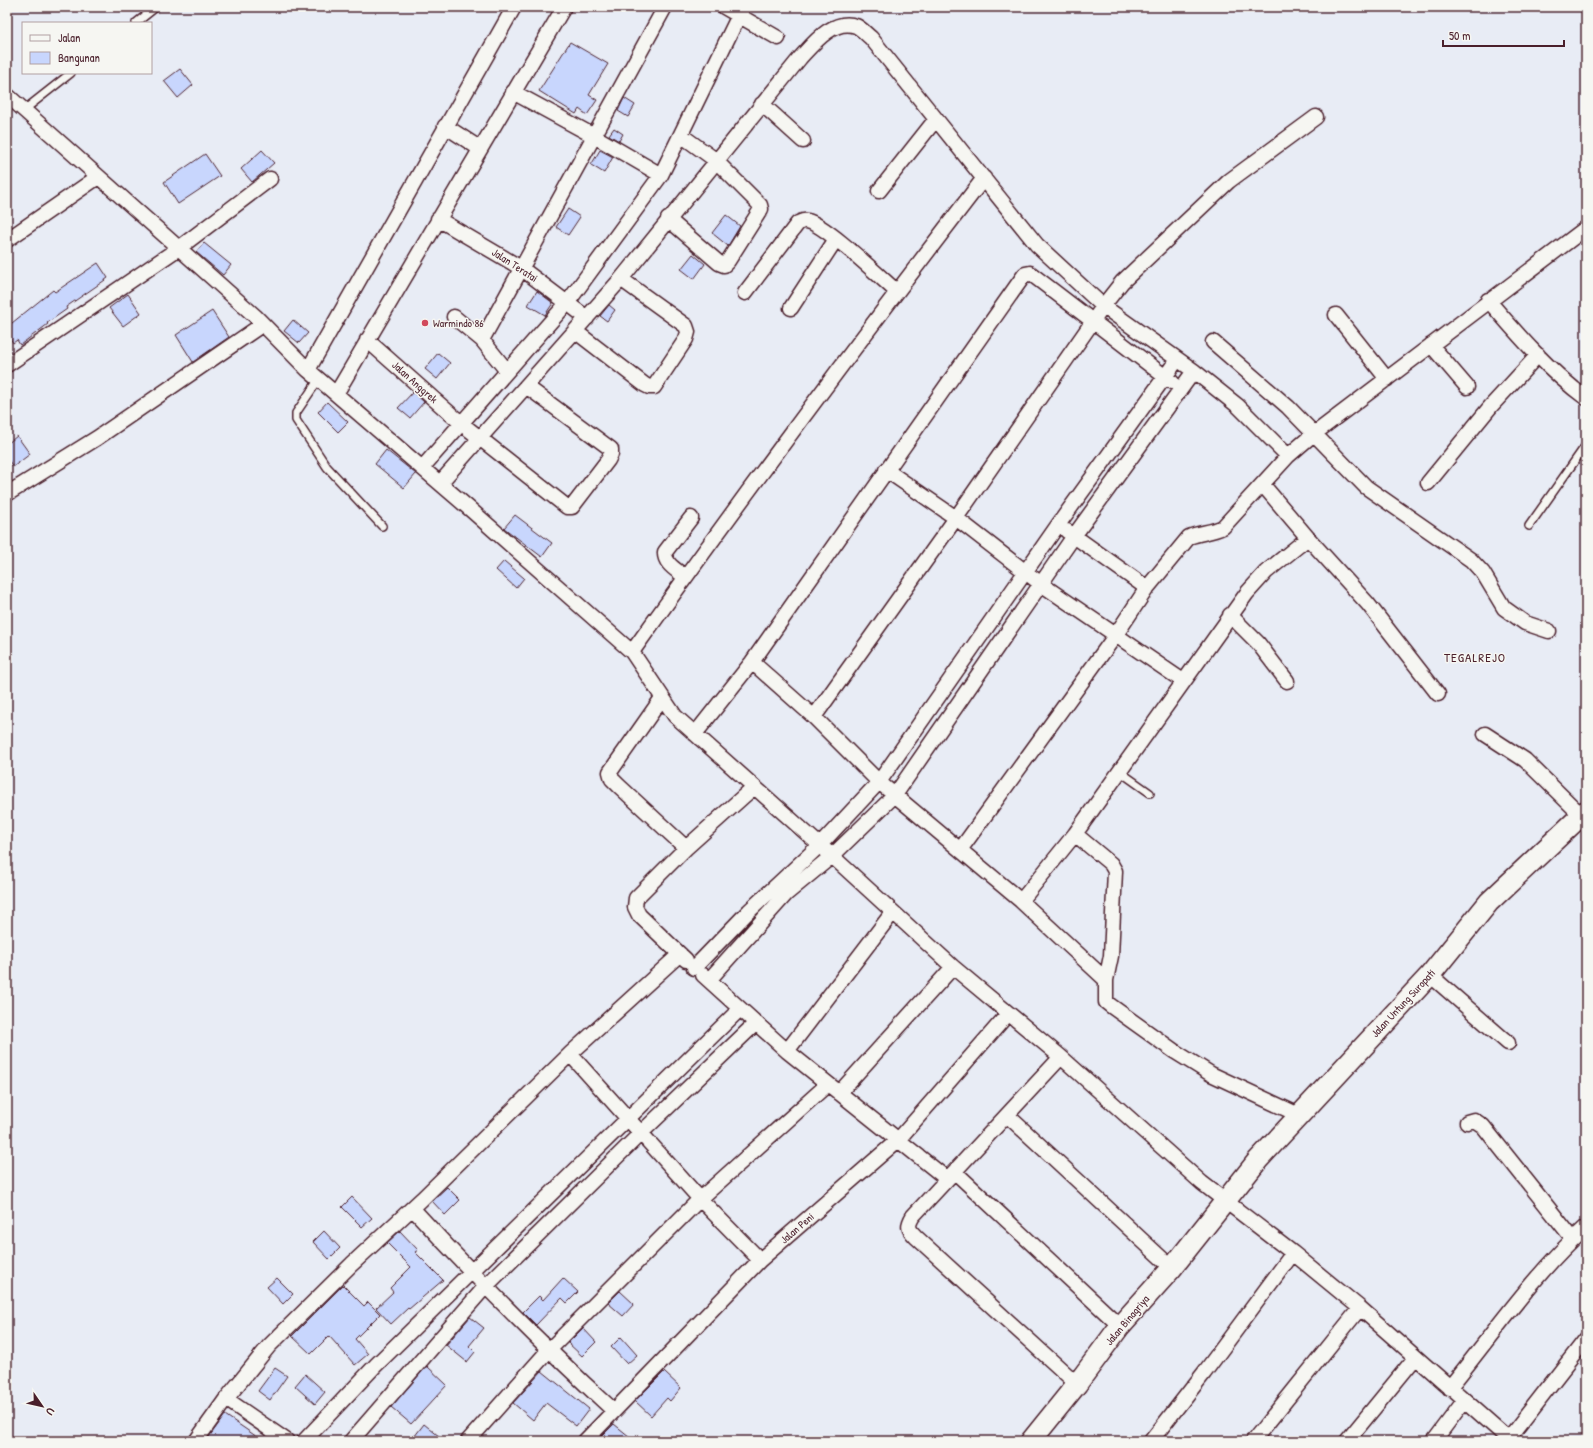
<svg xmlns="http://www.w3.org/2000/svg" width="1593" height="1448" font-family="'Patrick Hand',sans-serif">
	<style>
		.building { fill: #c8d6fd; stroke: #4a1f2b }
		.lines { fill: none; stroke-linecap: round; stroke-linejoin: round }
		.lane-casing { stroke: #4a1f2b; stroke-width: 10 }
		.street-casing { stroke: #4a1f2b; stroke-width: 17 }
		.secondary-casing { stroke: #4a1f2b; stroke-width: 23 }
		.lane { stroke: #f6f6f2; stroke-width: 7 }
		.street { stroke: #f6f6f2; stroke-width: 14 }
		.secondary { stroke: #f6f6f2; stroke-width: 20 }
		.poi-dot { fill: #d1495b; stroke: #f6f6f2; stroke-width: 1.5 }
		.labels { text-anchor: middle; dominant-baseline: central; stroke-width: 3; stroke-linejoin: round; paint-order: stroke }
		.street-label { font-size: 11px; fill: #4a1f2b; stroke: #f6f6f2 }
		.poi-label { font-size: 11px; fill: #4a1f2b; stroke: #f6f6f2; text-anchor: start }
		.quarter-label { font-size: 13px; letter-spacing: 1px; fill: #4a1f2b; stroke: #f6f6f2 }
	</style>
	<rect width="100%" height="100%" fill="#e8ecf5"/>
	<filter id="ink" filterUnits="userSpaceOnUse"><feTurbulence type="fractalNoise" baseFrequency=".025" numOctaves="2"/><feDisplacementMap in="SourceGraphic" scale="8" xChannelSelector="R" yChannelSelector="G"/><feConvolveMatrix kernelMatrix="1 2 1 2 8 2 1 2 1" color-interpolation-filters="sRGB"/></filter>
	<g filter="url(#ink)">
		<path class="building" d="M570,42L608,64L589,95L597,100L587,115L579,109L576,114L539,91Z
			M180,69L193,85L178,98L164,81Z
			M624,98L635,105L628,117L618,111Z
			M614,128L623,134L619,141L609,135Z
			M262,150L274,163L252,182L241,169Z
			M600,150L613,157L604,173L591,165Z
			M205,154L220,176L178,204L164,182Z
			M568,209L580,217L568,235L556,227Z
			M726,215L740,226L728,246L712,233Z
			M204,243L231,265L223,275L196,252Z
			M693,254L705,264L694,279L681,269Z
			M98,263L108,278L66,307L67,309L47,323L48,324L20,345L17,340L13,343L7,333V327L53,290L55,292Z
			M537,291L553,303L545,315L528,305Z
			M128,294L141,313L123,326L109,308Z
			M609,305L615,310L607,321L600,316Z
			M212,311L229,337L193,362L176,335Z
			M293,320L308,333L299,343L284,331Z
			M438,353L450,363L437,379L425,369Z
			M413,392L424,402L410,418L398,408Z
			M327,402L348,422L338,432L318,412Z
			M17,436L30,454L13,467L7,458V444Z
			M386,450L416,474L404,488L375,464Z
			M515,515L552,543L542,557L504,528Z
			M504,561L524,578L516,588L496,570Z
			M447,1187L460,1200L445,1215L432,1201Z
			M352,1197L372,1218L362,1227L342,1207Z
			M324,1231L340,1248L329,1259L313,1242Z
			M400,1231L418,1250L415,1252L443,1280L409,1309L408,1308L391,1324L376,1308L393,1292L390,1288L411,1267L387,1243Z
			M277,1278L293,1294L283,1304L267,1287Z
			M563,1278L578,1292L567,1303L562,1298L536,1325L523,1312L539,1296L543,1300Z
			M343,1285L364,1306L368,1302L380,1314L355,1339L368,1354L355,1365L329,1336L311,1354L292,1336Z
			M620,1291L634,1304L623,1316L608,1303Z
			M470,1317L484,1328L469,1346L475,1352L467,1362L446,1345Z
			M583,1328L596,1342L582,1356L568,1343Z
			M621,1337L637,1355L627,1364L611,1347Z
			M427,1366L447,1385L411,1424L391,1407Z
			M275,1368L287,1376L270,1400L258,1391Z
			M542,1371L589,1409L576,1426L546,1403L533,1420L513,1403Z
			M664,1372L681,1388L670,1401L667,1398L651,1416L635,1401Z
			M305,1374L325,1392L315,1404L295,1386Z
			M225,1415L263,1441H206Z
			M424,1424L445,1441H411Z
			M614,1424L635,1441H597Z"/>
		<g class="lines">
			<g class="lane-casing">
				<path id="lane" d="M136,23L156,7
					M24,110L71,73
					M319,379L296,413V420L327,467L382,526
					M1529,526L1586,445
					M1119,771L1150,793"/>
			</g>
			<g class="street-casing">
				<path id="street" d="M724,7L778,38
					M513,92L594,136L661,175L743,7
					M7,95L255,316L308,370L471,510L632,652L675,716L832,856L953,967L1061,1057L1202,1183L1293,1253L1360,1308L1511,1441
					M762,104L803,141
					M445,126L479,148
					M879,191L936,119
					M438,219L521,268L587,318
					M668,219L719,263L724,265L728,261L761,209L760,205L714,159L681,135
					M7,240L98,177
					M745,293L798,223C801,222 803,220 807,221C825,224 880,277 896,291
					M1488,300C1518,335 1549,371 1586,398
					M791,308L836,239
					M1336,315L1387,379
					M454,317L482,340L507,371
					M575,331L645,385L649,387H654L686,339L688,332L686,326L621,279
					M367,340L462,424L567,507H572L608,460L611,454V449L526,386
					M482,340L665,7
					M1213,342L1288,407L1366,487L1471,560L1483,573L1504,608L1525,623L1549,631
					M1431,345L1467,387
					M7,365L179,248L270,179
					M308,370L514,7
					M336,394L564,7
					M422,468L568,302L661,175
					M886,470L956,518L1041,584L1183,681
					M440,483L621,279L800,58C813,44 833,18 856,26C861,28 866,34 871,38L1037,245L1103,306L1194,371L1238,406L1288,456
					M1428,483L1491,406L1538,355
					M1263,485L1308,538L1368,604L1438,694
					M7,494L97,438L263,324
					M1067,531L1147,588
					M685,577C677,570 664,564 665,552L691,518
					M1230,615L1258,643L1287,681
					M632,652C746,492 864,334 984,178
					M752,662L814,717L879,782L1021,901L1106,980V1002L1111,1006L1174,1051L1211,1074L1299,1115
					M662,698L610,772L612,779L619,786L686,848
					M814,717L956,518L1107,301L1122,282L1229,181L1316,117
					M695,734L752,662L1025,274L1030,273L1172,382
					M1485,734L1525,760L1581,815
					M1075,834L1111,864L1115,871L1111,956L1106,980
					M960,850L1115,636L1147,588L1189,537C1200,532 1211,533 1223,527L1288,456L1310,437L1586,228
					M1021,901L1075,834L1247,593L1266,572L1308,538
					M686,960L639,915L635,907L636,898L686,848L754,787
					M694,968L749,911L820,845L879,782L1058,525L1177,360
					M703,975L787,1051L947,1179
					M1430,975L1508,1043
					M709,980L786,894L832,856L895,795L1074,536L1194,371
					M787,1051L893,912
					M570,1054L700,1199L760,1260
					M1061,1057L913,1216C907,1226 908,1229 916,1237L1077,1384
					M839,1093L953,967
					M1007,1115L1172,1268
					M1467,1122L1474,1120L1483,1126L1573,1239
					M955,1172L1120,1326
					M413,1209C477,1279 543,1346 613,1410
					M1449,1388C1493,1334 1534,1274 1586,1227
					M226,1399L287,1441
					M1509,1438L1586,1339
					M196,1441L226,1399L269,1346L352,1264L422,1199L570,1054L680,954
					M304,1441L376,1365L740,1009
					M351,1441L485,1287L641,1133L756,1023
					M468,1441L548,1351L700,1199L828,1084
					M585,1441L760,1260L898,1140L1008,1014
					M1151,1441L1204,1373L1293,1253
					M1253,1441L1360,1308
					M1347,1441L1415,1358
					M1434,1441L1464,1401"/>
			</g>
			<g class="secondary-casing">
				<path id="secondary" d="M1031,1441L1077,1384L1120,1326L1172,1268L1258,1160L1430,975L1489,902L1586,811"/>
			</g>
			<use href="#lane" class="lane"/>
			<use href="#street" class="street"/>
			<use href="#secondary" class="secondary"/>
		</g>
	</g>
	<circle class="poi-dot" cx="425" cy="323" r="4"/>
	<g class="labels">
		<g class="street-label">
			<text transform="translate(515 265) rotate(33)">Jalan Teratai</text>
			<text transform="translate(415 382) rotate(42)">Jalan Anggrek</text>
			<text transform="translate(1403 1003) rotate(-47)">Jalan Untung Suropati</text>
			<text transform="translate(797 1228) rotate(-41)">Jalan Peni</text>
			<text transform="translate(1127 1320) rotate(-50)">Jalan Binagriya</text>
		</g>
		<g class="poi-label">
			<text x="433" y="323">Warmindo 86</text>
		</g>
		<g class="quarter-label">
			<text x="1475" y="657">TEGALREJO</text>
		</g>
	</g>
	<rect width="1593" height="1448" fill="none" stroke="#f6f6f2" stroke-width="24"/>
	<rect x="12" y="12" width="1569" height="1424" fill="none" stroke="#4a1f2b" stroke-width="1.5" filter="url(#ink)"/>
	<rect x="22" y="22" width="130" height="52" fill="#f6f6f2" stroke="#b1a0a2"/>
	<rect x="30" y="35" width="20" height="6" fill="#f6f6f2" stroke="#b1a0a2"/>
	<text x="58" y="42" font-size="12" fill="#4a1f2b">Jalan</text>
	<rect x="30" y="52" width="20" height="12" fill="#c8d6fd" stroke="#b1a0a2"/>
	<text x="58" y="62" font-size="12" fill="#4a1f2b">Bangunan</text>
	<g transform="translate(42 1406) rotate(124)" stroke="#f6f6f2" stroke-width="3" paint-order="stroke">
	<path d="M0-3L7 15L0 10L-7 15Z" fill="#4a1f2b"/>
	<text y="-6" font-size="11" font-weight="bold" text-anchor="middle" fill="#4a1f2b">U</text>
	</g>
	<path d="M1443 40v6h121v-6" fill="none" stroke="#4a1f2b" stroke-width="2"/>
	<text x="1449" y="40" font-size="12" fill="#4a1f2b" stroke="#f6f6f2" stroke-width="3" paint-order="stroke">50 m</text>
</svg>
